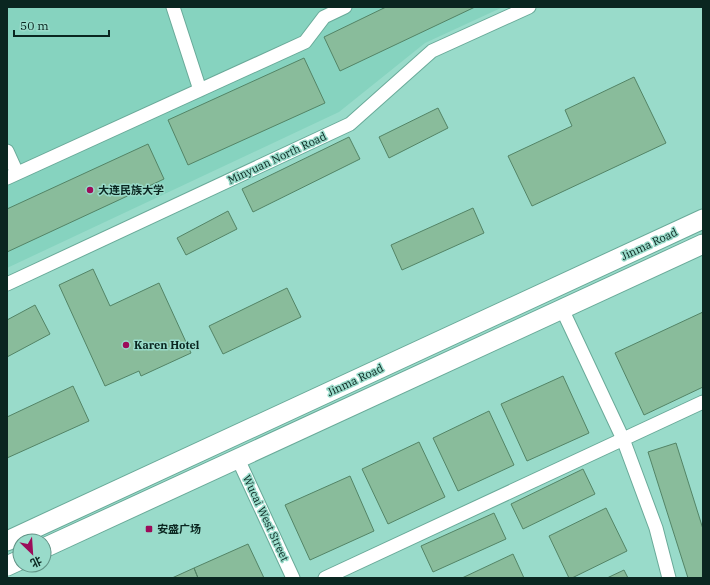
<svg xmlns="http://www.w3.org/2000/svg" width="710" height="585" font-family="'IBM Plex Serif','Noto Sans SC',serif">
	<style>
		.built { fill: #86d3bf }
		.building { fill: #89bc9b; stroke: #538466 }
		.lines { fill: none; stroke-linecap: round; stroke-linejoin: round }
		.street-casing { stroke: #69aa99; stroke-width: 15 }
		.secondary-casing { stroke: #69aa99; stroke-width: 21 }
		.street { stroke: #fff; stroke-width: 13 }
		.secondary { stroke: #fff; stroke-width: 19 }
		.poi-dot { fill: #9c0c5a; stroke: #99dbca; stroke-width: 1.5 }
		.labels { text-anchor: middle; dominant-baseline: central; stroke-width: 3; stroke-linejoin: round; paint-order: stroke }
		.street-label { font-size: 11px; fill: #0a2620; stroke: #99dbca }
		.poi-label { font-size: 11px; font-weight: bold; fill: #0a2620; stroke: #99dbca; text-anchor: start }
	</style>
	<rect width="100%" height="100%" fill="#99dbca"/>
	<path class="built" d="M7,7H503L425,43L339,112L7,268Z"/>
	<path class="building" d="M386,7H475L340,71L324,37Z
		M304,58L325,103L188,165L168,120Z
		M634,77L666,143L532,206L508,156L572,126L565,110Z
		M438,108L448,128L389,158L379,137Z
		M349,137L360,159L253,212L242,189Z
		M148,144L164,179L7,252V209Z
		M473,208L484,233L402,270L391,245Z
		M228,211L237,229L186,255L177,238Z
		M93,269L110,306L159,283L191,353L141,376L139,371L105,386L59,285Z
		M287,288L301,317L223,354L209,326Z
		M35,305L50,334L7,357V320Z
		M703,312V387L644,415L615,353Z
		M563,376L589,433L527,461L501,404Z
		M73,386L89,421L7,458V417Z
		M489,411L514,465L458,491L433,438Z
		M419,442L445,497L388,524L362,469Z
		M676,443L703,529V578H688L648,452Z
		M583,469L595,494L523,529L511,504Z
		M350,476L374,531L310,560L285,505Z
		M606,508L627,551L572,578H569L549,536Z
		M494,513L506,539L433,572L421,546Z
		M248,544L264,578H198L194,568Z
		M513,554L524,578H462Z
		M194,568L198,578H172Z
		M624,570L628,578H607Z"/>
	<g class="lines">
		<g class="street-casing">
			<path id="street" d="M173,7L200,90
				M7,151L17,173
				M7,178L305,42L324,17L345,7
				M7,284L350,124L432,51L529,7
				M562,309L623,439L656,528L669,578
				M238,459L293,578
				M325,578L703,402"/>
		</g>
		<g class="secondary-casing">
			<path id="secondary" d="M7,541L703,219
				M44,548L703,244
				M7,566L20,560"/>
		</g>
		<use href="#street" class="street"/>
		<use href="#secondary" class="secondary"/>
	</g>
	<g class="poi-dot">
		<circle cx="90" cy="190" r="4"/>
		<circle cx="126" cy="345" r="4"/>
		<rect x="145" y="525" width="8" height="8" rx="2"/>
	</g>
	<g class="labels">
		<g class="street-label">
			<text transform="translate(277 158) rotate(-25)">Minyuan North Road</text>
			<text transform="translate(649 244) rotate(-25)">Jinma Road</text>
			<text transform="translate(355 380) rotate(-25)">Jinma Road</text>
			<text transform="translate(266 518) rotate(65)">Wucai West Street</text>
		</g>
		<g class="poi-label">
			<text x="98" y="190">大连民族大学</text>
			<text x="134" y="345">Karen Hotel</text>
			<text x="157" y="529">安盛广场</text>
		</g>
	</g>
	<rect width="710" height="585" fill="none" stroke="#0a2620" stroke-width="16"/>
	<g transform="translate(32 553) rotate(155)"><circle r="19" fill="#99dbca" stroke="#609386"/>
	<path d="M0-3L7 15L0 10L-7 15Z" fill="#9c0c5a"/>
	<text y="-6" font-size="11" font-weight="bold" text-anchor="middle" fill="#0a2620">北</text>
	</g>
	<path d="M14 30v6h95v-6" fill="none" stroke="#0a2620" stroke-width="2"/>
	<text x="20" y="30" font-size="12" fill="#0a2620" stroke="#99dbca" stroke-width="3" paint-order="stroke">50 m</text>
</svg>
